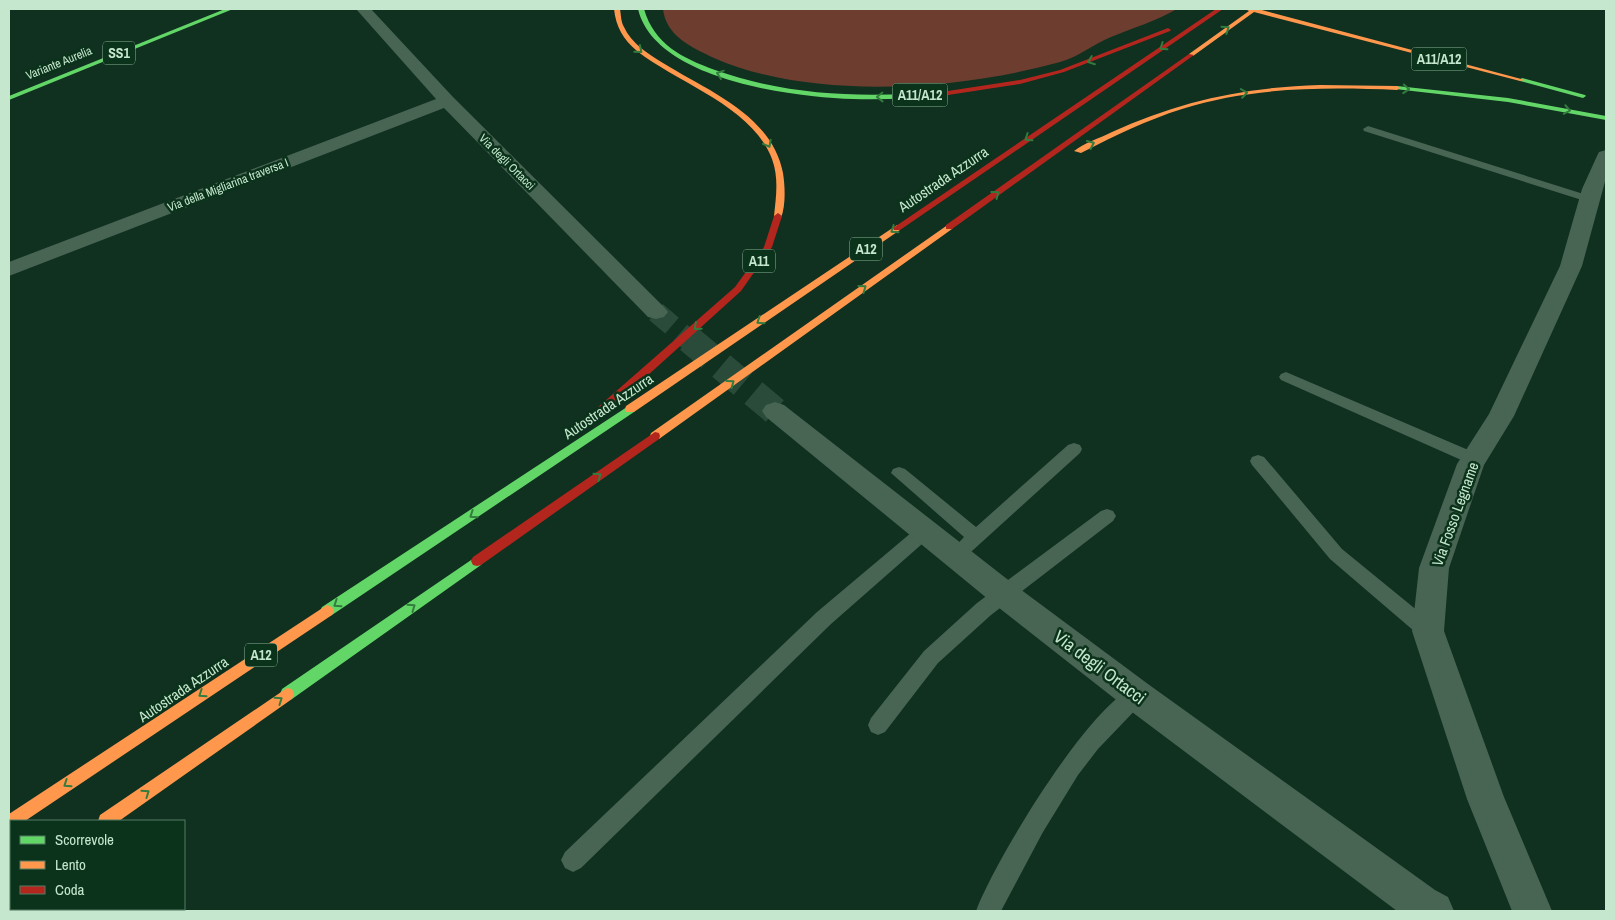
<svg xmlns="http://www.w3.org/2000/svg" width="1615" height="920" font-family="'Archivo Narrow',sans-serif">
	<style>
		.green { fill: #6d3d2f }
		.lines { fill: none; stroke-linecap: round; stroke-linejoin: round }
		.street-tunnel-far1 { stroke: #2b4b3a; stroke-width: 21; stroke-dasharray: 21 11; stroke-linecap: butt }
		.street-tunnel { stroke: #2b4b3a; stroke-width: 28; stroke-dasharray: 28 14; stroke-linecap: butt }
		.lane { fill: #486453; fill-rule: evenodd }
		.street { fill: #486453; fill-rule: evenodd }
		.fast { fill: #63d668; fill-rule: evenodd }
		.slow { fill: #ff974d; fill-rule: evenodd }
		.jam { fill: #b3261e; fill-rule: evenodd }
		.oneway { stroke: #337c3e }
		.labels { text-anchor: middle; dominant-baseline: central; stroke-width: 5; stroke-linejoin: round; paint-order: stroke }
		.far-street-label { font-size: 12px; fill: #c4e7cd; stroke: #0b321b }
		.shield { fill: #0b321b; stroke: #8cb198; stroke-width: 1 }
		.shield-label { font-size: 14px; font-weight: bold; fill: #c4e7cd }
		.street-label { font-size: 15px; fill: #c4e7cd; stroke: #0b321b }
		.near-street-label { font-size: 18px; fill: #c4e7cd; stroke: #0b321b }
	</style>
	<rect width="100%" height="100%" fill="#103020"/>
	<path class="green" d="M663,9H1177C1156,21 1133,28 1111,37C1093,44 1079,57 1060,62C960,90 811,101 714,58C691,47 666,36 663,9Z"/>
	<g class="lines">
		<path class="street-tunnel-far1" d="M656,312L690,341"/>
		<path class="street-tunnel" d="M689,339L775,411"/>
		<path class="lane" d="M1368,126L1593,197L1595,199L1593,201H1585L1364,131L1363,129Z
			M1286,372L1480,455L1482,459L1480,463H1468L1281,380L1279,377L1281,374Z
			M1074,443L1080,445L1082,449L1080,453L961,561L955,563L949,561L946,556L964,537L891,473L893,469L899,467L905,469L976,527L1068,445Z
			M1258,455L1264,457L1342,549L1435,625L1438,631L1435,637L1428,639L1421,637L1330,559L1252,465L1250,461L1252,457Z
			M1107,509L1113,511L1116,516L1113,521L991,615L938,663L885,732L878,735L871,732L868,725L871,718L924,651L977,603L1101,511Z
			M924,525L930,527L933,532L930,537L831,624L581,868L573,872L565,868L561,860L565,852L817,612L918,527Z
			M1136,686L1143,688L1146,695L1143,702L1098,749L1078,775L1043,832L1001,911H976C994,862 1089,704 1136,686Z"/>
		<path class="street" d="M356,9H371L453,97L664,307L668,312L664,317L656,319L648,317L444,108L9,276V262L436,99Z
			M1606,150V178L1582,266L1514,416L1484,465L1449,568L1444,631L1504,797L1552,911H1512L1467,799L1412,631L1419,568L1457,464L1489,414L1560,266L1582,189L1597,156L1599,152Z
			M775,402L784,405L1016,586L1148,684L1435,890L1448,897L1454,911H1397L1124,706L994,604L766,417L762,411L766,405Z"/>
		<path class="fast" d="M225,9H233L9,100V96Z
			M638,9H644C654,44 682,58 715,70C791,97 869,98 948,91L951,93L948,95C916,98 885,100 853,99C792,97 655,80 638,9Z
			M1522,78L1585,95L1586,96L1583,98L1520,81L1519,80Z
			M1397,86L1508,98L1606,116V120L1508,102L1395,89V87Z
			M630,405L634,406L635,409L634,412L332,615L327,617L322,615L320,611L322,607Z
			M477,556L481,557L483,561L481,565L292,699L287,700L282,699L280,694L282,689Z"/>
		<path class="slow" d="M614,9H620C621,15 621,22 624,27C631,43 648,54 663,63C708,91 772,115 783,173C785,186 786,205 781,218L778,219L774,216C776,197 779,178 772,159C752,106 679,84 637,51C623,39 616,27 614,9Z
			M1245,9H1258L1525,80L1520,81L1254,12L1193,56H1189V54L1249,11Z
			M1320,85L1397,86L1400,88L1397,90C1325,87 1251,87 1182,109C1147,120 1114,136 1081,153L1074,151C1084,143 1100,138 1112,132C1179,101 1246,87 1320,85Z
			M949,224L953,227L952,229L659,439H651L650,436L651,433Z
			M897,225L900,226V230L634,412H626L625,409L626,406Z
			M327,605L332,607L334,611L332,615L25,821H11V830L9,831V814Z
			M287,688L292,689L294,694L292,699L119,821H98L100,815Z
			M11,880V896L9,897V881Z"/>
		<path class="jam" d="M1216,9H1223L900,230H894L893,228Z
			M1168,28L1171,30L1170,31L1064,72L1020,84L948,95L945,93L948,91L1020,80L1060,70Z
			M1189,54L1194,55L952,229H946V225Z
			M778,213L782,216L772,247L741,291L605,414H597L596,411L597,408L735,287L764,247L774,216Z
			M655,432L659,433L660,436L659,439L481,565L477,566L473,565L471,561L473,557Z"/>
	</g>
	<defs><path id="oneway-chevron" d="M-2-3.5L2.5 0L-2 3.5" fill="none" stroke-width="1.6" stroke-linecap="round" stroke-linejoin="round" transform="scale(1.25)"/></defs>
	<g class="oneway">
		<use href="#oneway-chevron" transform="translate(1226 29) rotate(-35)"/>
		<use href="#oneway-chevron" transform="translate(1163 47) rotate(146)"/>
		<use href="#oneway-chevron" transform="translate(639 50) rotate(40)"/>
		<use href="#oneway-chevron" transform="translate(1091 61) rotate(159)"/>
		<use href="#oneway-chevron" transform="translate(720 74) rotate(-161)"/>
		<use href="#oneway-chevron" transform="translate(1406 89) rotate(4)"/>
		<use href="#oneway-chevron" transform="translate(1244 93) rotate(-9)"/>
		<use href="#oneway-chevron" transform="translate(880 97) rotate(179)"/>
		<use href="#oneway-chevron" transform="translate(1567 110) rotate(11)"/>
		<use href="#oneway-chevron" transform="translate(1028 138) rotate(146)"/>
		<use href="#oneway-chevron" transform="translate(768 144) rotate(62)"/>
		<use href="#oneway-chevron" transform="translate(1091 144) rotate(-25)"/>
		<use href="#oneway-chevron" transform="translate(996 194) rotate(-36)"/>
		<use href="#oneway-chevron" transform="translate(894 230) rotate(146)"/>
		<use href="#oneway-chevron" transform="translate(863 288) rotate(-36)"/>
		<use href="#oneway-chevron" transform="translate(760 321) rotate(146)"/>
		<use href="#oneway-chevron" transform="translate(697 327) rotate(139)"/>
		<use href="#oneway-chevron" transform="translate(731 383) rotate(-36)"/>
		<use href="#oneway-chevron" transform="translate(598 476) rotate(-35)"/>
		<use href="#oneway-chevron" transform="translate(473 515) rotate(146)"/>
		<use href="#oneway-chevron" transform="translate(337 604) rotate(146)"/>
		<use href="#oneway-chevron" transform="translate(412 607) rotate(-35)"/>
		<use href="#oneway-chevron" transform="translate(202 694) rotate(146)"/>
		<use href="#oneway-chevron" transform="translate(279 700) rotate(-35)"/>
		<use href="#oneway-chevron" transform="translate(67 784) rotate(146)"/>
		<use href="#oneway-chevron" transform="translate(146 793) rotate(-35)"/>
	</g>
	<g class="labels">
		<g class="far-street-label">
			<text transform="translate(59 63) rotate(-22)">Variante Aurelia</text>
			<text transform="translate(507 162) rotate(45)">Via degli Ortacci</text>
			<text transform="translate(228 185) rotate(-21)">Via della Migliarina traversa I</text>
		</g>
		<g class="shield">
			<rect x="103" y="41.5" width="32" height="23" rx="4"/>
			<rect x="1411.5" y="47.5" width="55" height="23" rx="4"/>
			<rect x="892.5" y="83.5" width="55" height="23" rx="4"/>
			<rect x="850" y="237.5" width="32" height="23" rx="4"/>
			<rect x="743" y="249.5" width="32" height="23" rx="4"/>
			<rect x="245" y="643.5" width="32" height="23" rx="4"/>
		</g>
		<g class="shield-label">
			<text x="119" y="53">SS1</text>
			<text x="1439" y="59">A11/A12</text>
			<text x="920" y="95">A11/A12</text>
			<text x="866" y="249">A12</text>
			<text x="759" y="261">A11</text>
			<text x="261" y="655">A12</text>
		</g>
		<g class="street-label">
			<text transform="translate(943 179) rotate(-34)">Autostrada Azzurra</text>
			<text transform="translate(608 406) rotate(-34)">Autostrada Azzurra</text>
			<text transform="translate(1455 514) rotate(-70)">Via Fosso Legname</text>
			<text transform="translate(183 689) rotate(-34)">Autostrada Azzurra</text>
		</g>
		<g class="near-street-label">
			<text transform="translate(1100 667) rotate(37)">Via degli Ortacci</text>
		</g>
	</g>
	<rect width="1615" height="920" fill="none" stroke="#c4e7cd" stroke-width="20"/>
	<rect x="10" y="820" width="175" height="90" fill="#0b321b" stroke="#557a62"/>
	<rect x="20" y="836" width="25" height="8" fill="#63d668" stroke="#557a62"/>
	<text x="55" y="845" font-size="15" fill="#c4e7cd">Scorrevole</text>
	<rect x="20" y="861" width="25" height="8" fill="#ff974d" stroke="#557a62"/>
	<text x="55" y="870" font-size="15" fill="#c4e7cd">Lento</text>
	<rect x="20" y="886" width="25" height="8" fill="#b3261e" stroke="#557a62"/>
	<text x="55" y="895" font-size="15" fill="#c4e7cd">Coda</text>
</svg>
